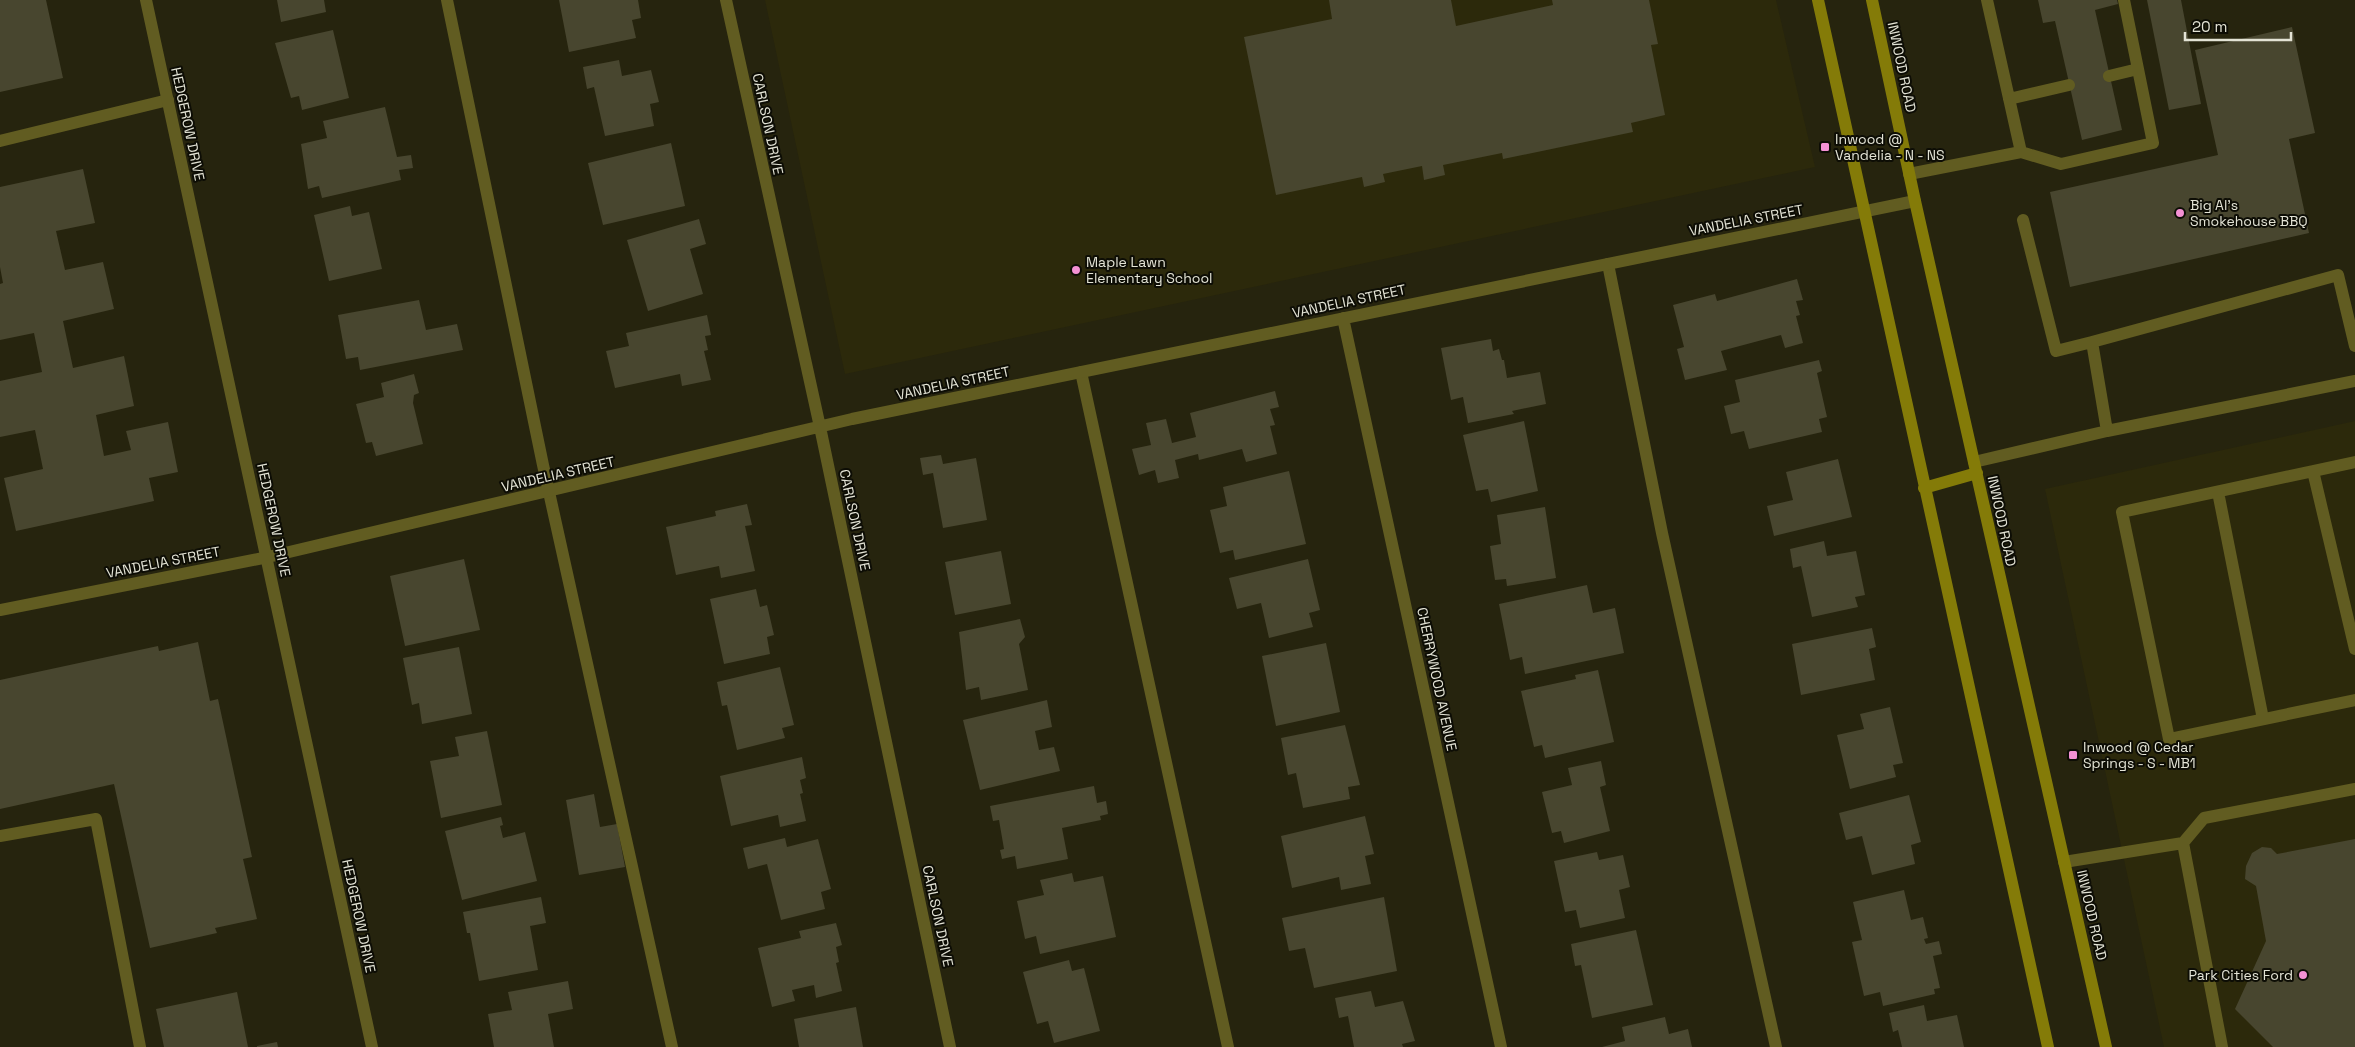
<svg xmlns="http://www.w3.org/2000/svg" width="2355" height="1047" font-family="'Space Grotesk',sans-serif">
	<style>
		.built { fill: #2c290b }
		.building { fill: #48462f }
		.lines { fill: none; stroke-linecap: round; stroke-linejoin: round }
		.service { stroke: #615c21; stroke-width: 12 }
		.minor { stroke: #615c21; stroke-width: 12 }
		.secondary { stroke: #847b08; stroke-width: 12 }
		.poi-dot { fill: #f491d4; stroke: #0d0d05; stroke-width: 2 }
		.labels { text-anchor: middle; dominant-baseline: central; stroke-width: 4; stroke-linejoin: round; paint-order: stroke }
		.street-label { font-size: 14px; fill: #e3e3d5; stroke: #0d0d05 }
		.poi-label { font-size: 14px; fill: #e3e3d5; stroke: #0d0d05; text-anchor: start }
	</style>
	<rect width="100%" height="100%" fill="#26240e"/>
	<path class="built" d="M765,0H1776L1815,167L845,374Z
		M2355,421V1047H2164L2045,489Z"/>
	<path class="building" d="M0,0H46L63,78L0,92Z
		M277,0H324L326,12L281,22Z
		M559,0H638L641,18L632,20L636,38L569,52Z
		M1329,0H1451L1456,26L1553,5L1552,0H1649L1658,44L1651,45L1665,115L1631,123L1633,132L1503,159L1502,153L1443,165L1445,175L1424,180L1422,166L1383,174L1385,182L1364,187L1362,177L1276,195L1244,37L1332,19Z
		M2038,0H2117L2118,4L2095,10L2122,130L2082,140L2055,21L2043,23Z
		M2147,0H2181L2201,104L2169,110Z
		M2292,27L2315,133L2289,139L2309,233L2070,287L2050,192L2218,155L2195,50Z
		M333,30L349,98L302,110L299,96L291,98L275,43Z
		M619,60L622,76L651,70L659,102L650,104L654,126L605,136L594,87L587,89L583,67Z
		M385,107L397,157L411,155L413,168L399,170L401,180L322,198L319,186L308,189L301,144L327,138L323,121Z
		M671,143L685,206L603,225L588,163Z
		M83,169L95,223L56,231L65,270L103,262L114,309L63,321L73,368L124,356L134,406L96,415L104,456L131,450L126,431L168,422L178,472L149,478L154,501L16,531L4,478L43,469L35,430L0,437V381L42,372L34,333L0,340V284L3,283L0,267V187Z
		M350,206L352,216L369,212L382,269L329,281L314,215Z
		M699,219L706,244L690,249L703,294L648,311L627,240Z
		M1797,279L1803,300L1796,301L1800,315L1796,316L1803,343L1785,348L1781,335L1721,351L1727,370L1685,380L1677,349L1684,347L1673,305L1715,294L1717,301Z
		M419,300L426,330L457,324L463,350L360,370L358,357L346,359L338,315Z
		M707,315L711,335L705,336L708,350L704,351L711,380L682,386L680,374L615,388L606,351L629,346L626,333Z
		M1491,339L1493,351L1499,349L1502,360H1504L1507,378L1540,372L1546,404L1512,411L1514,414L1468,423L1463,397L1451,400L1441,348Z
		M1819,360L1822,371L1817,373L1827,417L1819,419L1822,432L1749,449L1744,431L1731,434L1724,406L1740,402L1735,380Z
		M414,374L419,393L414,395L413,403L423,444L376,456L372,442L366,443L356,404L384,397L381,383Z
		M1275,391L1279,407L1270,409L1275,425L1270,426L1277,454L1246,462L1242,449L1199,460L1198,454L1175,460L1179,478L1158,483L1155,470L1139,475L1132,449L1151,445L1146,423L1166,419L1172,443L1196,437L1190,413Z
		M1524,421L1538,491L1491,502L1488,489L1476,491L1463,435Z
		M941,455L943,464L976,458L987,520L943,528L933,473L923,475L920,458Z
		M1838,459L1852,517L1774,536L1767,506L1793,500L1786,472Z
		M1289,471L1306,544L1235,560L1233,550L1220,553L1210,510L1227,506L1223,487Z
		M747,504L752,525L745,526L755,571L721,578L719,566L676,575L666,527L716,516L715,511Z
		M1545,507L1556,578L1507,586L1506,579L1495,580L1490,546L1501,544L1497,515Z
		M1824,541L1827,556L1856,551L1865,595L1855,597L1858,607L1812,617L1801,566L1793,568L1790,549Z
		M1001,551L1011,604L955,615L945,562Z
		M464,559L480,630L405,646L390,576Z
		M1308,559L1320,610L1309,613L1313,627L1269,638L1261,603L1237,609L1229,578Z
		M1587,585L1593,613L1615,608L1624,653L1525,674L1522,657L1510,660L1499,604Z
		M756,589L760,607L767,605L774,635L767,637L770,654L724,664L710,599Z
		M1020,619L1025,637L1019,644L1028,690L981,700L979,687L966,690L959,632Z
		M1872,628L1876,647L1869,649L1875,680L1801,695L1792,644Z
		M198,642L210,701L218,699L252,857L243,859L257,919L215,928L217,933L150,948L114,784L0,809V680L158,646L159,651Z
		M1326,643L1340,712L1276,726L1262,656Z
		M459,647L472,714L422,724L419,703L412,705L403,658Z
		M780,667L794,725L782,728L785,738L737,750L727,705L722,706L717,682Z
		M1598,670L1614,742L1545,758L1542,745L1534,747L1521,691L1576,679L1575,675Z
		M1047,700L1052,727L1035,731L1039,750L1054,747L1060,771L980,790L963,720Z
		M1890,707L1903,763L1893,765L1896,777L1850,789L1837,735L1864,729L1860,714Z
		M1345,725L1360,785L1348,787L1350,799L1303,808L1296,773L1288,775L1281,738Z
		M487,731L502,805L441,818L430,761L459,756L455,737Z
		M802,757L806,778L800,780L803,793L800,794L806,821L780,827L778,815L731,826L720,776Z
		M1601,761L1606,785L1600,787L1610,831L1564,843L1561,831L1552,833L1542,792L1572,785L1568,768Z
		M1094,786L1097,803L1106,801L1108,814L1100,816L1101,820L1062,828L1068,859L1017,869L1015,856L1002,859L1000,850L1004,849L999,820L993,821L990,806Z
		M594,794L600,827L617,824L625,867L579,875L566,800Z
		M1909,795L1921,842L1911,845L1915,864L1872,875L1862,836L1846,840L1839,813Z
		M1365,816L1374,854L1365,856L1371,884L1341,890L1339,877L1292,888L1281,836Z
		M501,817L503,825L500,826L503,838L525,832L537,881L462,900L445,831Z
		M785,838L787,847L818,839L831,889L821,892L825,909L781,920L767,864L748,869L743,848Z
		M2355,839V1047H2273L2235,1009L2266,941L2256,886L2245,879L2246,866L2252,853L2262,847L2271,848L2277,854Z
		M1597,852L1599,860L1623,855L1630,887L1619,890L1625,918L1580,928L1576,910L1565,912L1554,861Z
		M1072,873L1074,882L1103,876L1116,937L1040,954L1036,936L1025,939L1017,901L1044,895L1040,880Z
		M1904,890L1911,920L1923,917L1928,938L1924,939L1926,944L1939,941L1942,954L1933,956L1940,988L1934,989L1935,994L1883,1006L1880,992L1864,996L1852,942L1862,940L1853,902Z
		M541,897L546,923L530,926L538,970L479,981L470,933H467L463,912Z
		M1384,897L1397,971L1314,988L1305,948L1289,951L1282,918Z
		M836,923L842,945L836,947L839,962L836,963L842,991L816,998L814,985L792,990L795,1001L772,1007L758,948L801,938L799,931Z
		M1636,930L1653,1005L1592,1018L1581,965L1575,966L1571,944Z
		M1069,960L1072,971L1084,968L1100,1031L1054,1043L1048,1021L1037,1024L1023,972Z
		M568,981L573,1009L548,1014L554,1047H494L488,1014L512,1010L508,992Z
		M1371,991L1375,1007L1403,1001L1415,1041L1402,1044L1403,1047H1354L1348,1016L1339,1018L1335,998Z
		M237,992L248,1047H164L156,1009Z
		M1924,1005L1927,1021L1957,1015L1964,1047H1902L1898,1030L1893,1032L1889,1013Z
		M856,1007L863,1047H799L794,1019Z
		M1665,1017L1669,1034L1688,1029L1692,1047H1602L1625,1041L1622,1027Z
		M277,1042L278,1047H257V1046Z"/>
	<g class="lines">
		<path class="service" d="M447,0L543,465L672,1047
			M1987,0L2021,152L2061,164L2153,143L2124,0
			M2109,76L2138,69
			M2009,99L2069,85
			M0,141L168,100
			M1909,174L2021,152
			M2023,220L2056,351L2092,342
			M1608,264L1662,533L1776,1047
			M1081,372L1228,1047
			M2107,431L2092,342L2338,275L2355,346
			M1974,462L2107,431L2355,381
			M2355,462L2122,512L2169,739L2355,700
			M2313,471L2355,649
			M2218,492L2263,719
			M0,836L96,819L140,1047
			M2183,843L2204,818L2355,789
			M2064,862L2183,843L2222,1047"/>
		<path class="minor" d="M146,0L372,1047
			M726,0L820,427L950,1047
			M1343,318L1501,1047
			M0,610L268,557L852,419L1915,201"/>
		<path class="secondary" d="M1818,0L2048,1047
			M1872,0L1915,201L2106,1047
			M1924,488L1977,473"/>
	</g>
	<g class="poi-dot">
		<rect x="1820" y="142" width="10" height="10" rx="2.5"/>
		<circle cx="2180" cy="213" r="5"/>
		<circle cx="1076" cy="270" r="5"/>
		<rect x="2068" y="750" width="10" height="10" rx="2.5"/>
		<circle cx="2303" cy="975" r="5"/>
	</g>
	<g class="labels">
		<g class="street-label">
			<text transform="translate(1902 67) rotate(78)">INWOOD ROAD</text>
			<text transform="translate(188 124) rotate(78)">HEDGEROW DRIVE</text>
			<text transform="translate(768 124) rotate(78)">CARLSON DRIVE</text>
			<text transform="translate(1746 220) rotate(-11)">VANDELIA STREET</text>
			<text transform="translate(1349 301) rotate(-12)">VANDELIA STREET</text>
			<text transform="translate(953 383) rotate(-12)">VANDELIA STREET</text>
			<text transform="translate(558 474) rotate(-13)">VANDELIA STREET</text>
			<text transform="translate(274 520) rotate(78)">HEDGEROW DRIVE</text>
			<text transform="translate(855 520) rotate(78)">CARLSON DRIVE</text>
			<text transform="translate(2002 521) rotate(78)">INWOOD ROAD</text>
			<text transform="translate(163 562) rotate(-11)">VANDELIA STREET</text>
			<text transform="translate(1437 679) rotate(78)">CHERRYWOOD AVENUE</text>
			<text transform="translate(2092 915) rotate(77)">INWOOD ROAD</text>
			<text transform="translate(359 916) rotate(78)">HEDGEROW DRIVE</text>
			<text transform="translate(938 916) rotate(78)">CARLSON DRIVE</text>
		</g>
		<g class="poi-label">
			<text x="1835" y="139">Inwood @<tspan x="1835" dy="16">Vandelia - N - NS</tspan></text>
			<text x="2190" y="205">Big Al's<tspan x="2190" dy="16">Smokehouse BBQ</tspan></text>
			<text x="1086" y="262">Maple Lawn<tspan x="1086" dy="16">Elementary School</tspan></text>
			<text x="2083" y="747">Inwood @ Cedar<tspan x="2083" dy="16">Springs - S - MB1</tspan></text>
			<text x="2293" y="975" text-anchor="end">Park Cities Ford</text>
		</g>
	</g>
	<path d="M2185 32v8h106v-8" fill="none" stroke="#e3e3d5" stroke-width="2.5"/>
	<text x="2192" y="32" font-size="15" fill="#e3e3d5" stroke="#0d0d05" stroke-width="4" paint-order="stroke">20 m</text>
</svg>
